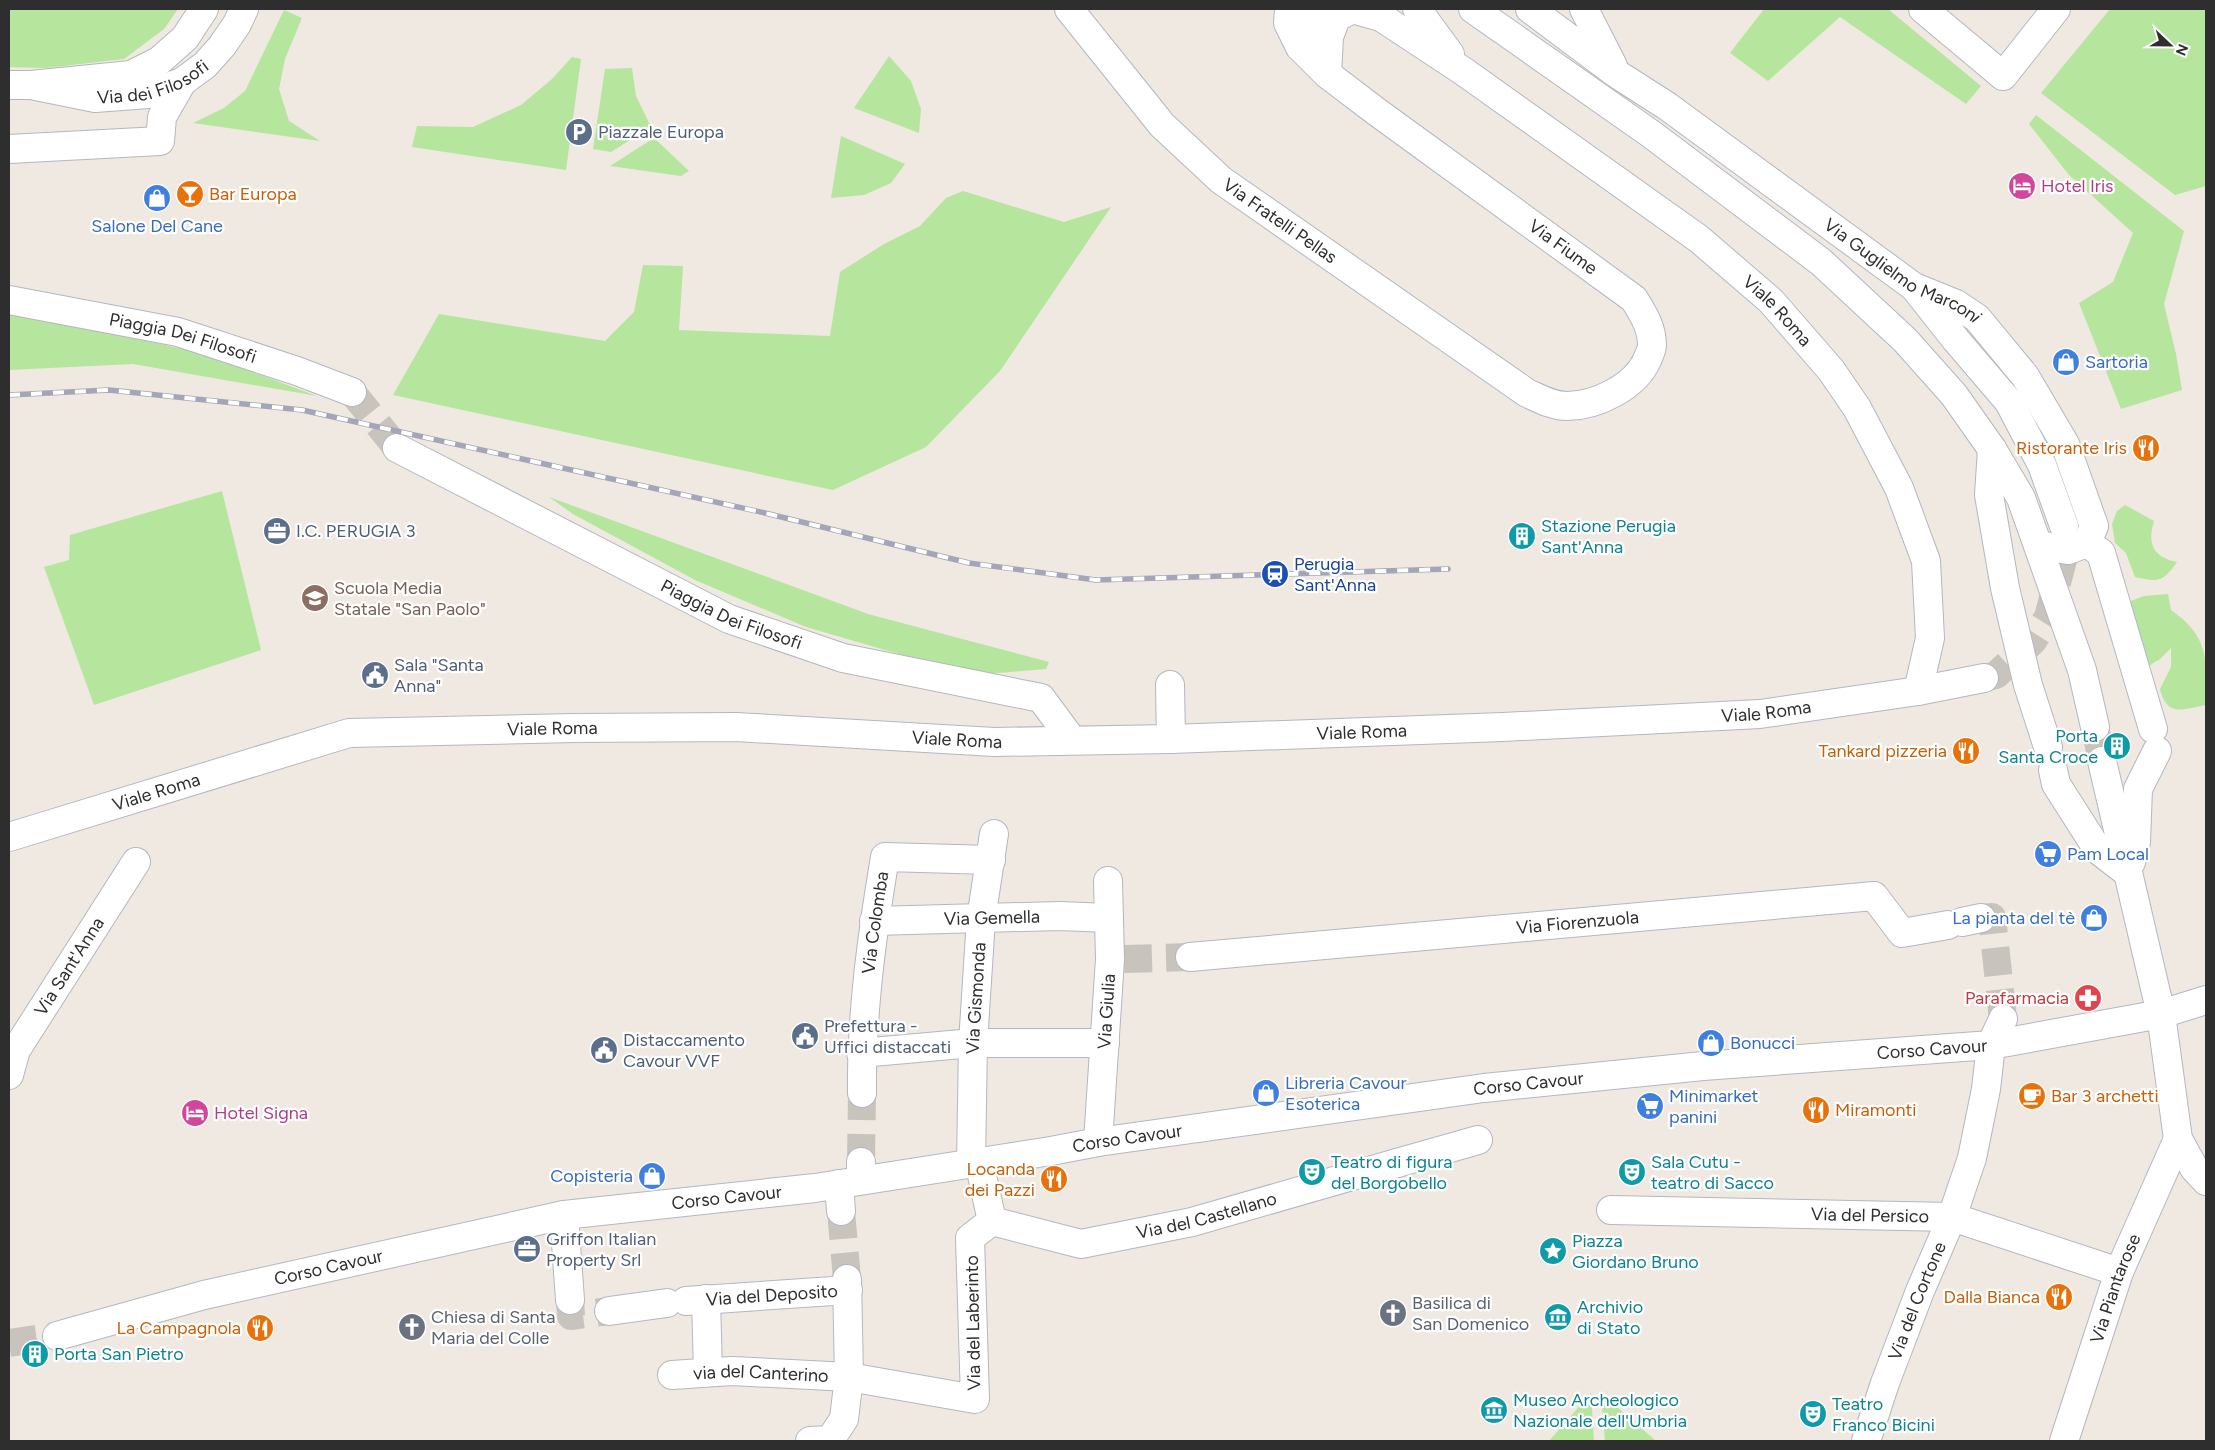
<svg xmlns="http://www.w3.org/2000/svg" width="2215" height="1450" font-family="Figtree,sans-serif">
	<style>
		.green { fill: #b6e59e }
		.lines { fill: none; stroke-linecap: round; stroke-linejoin: round }
		.pedestrian-tunnel { stroke: #c8c4bd; stroke-width: 28; stroke-dasharray: 28 14; stroke-linecap: butt }
		.minor-tunnel { stroke: #c8c4bd; stroke-width: 28; stroke-dasharray: 28 14; stroke-linecap: butt }
		.tertiary-tunnel { stroke: #c8c4bd; stroke-width: 28; stroke-dasharray: 28 14; stroke-linecap: butt }
		.pedestrian-casing { stroke: #b4b7c1; stroke-width: 30 }
		.minor-casing { stroke: #b4b7c1; stroke-width: 30 }
		.tertiary-casing { stroke: #b4b7c1; stroke-width: 30 }
		.pedestrian { stroke: #fff; stroke-width: 28 }
		.minor { stroke: #fff; stroke-width: 28 }
		.tertiary { stroke: #fff; stroke-width: 28 }
		.rail-casing { stroke: #a3a6b8; stroke-width: 5.5 }
		.rail { stroke: #fff; stroke-width: 4; stroke-dasharray: 11; stroke-linecap: butt }
		.labels { text-anchor: middle; dominant-baseline: central; stroke-width: 4.5; stroke-linejoin: round; paint-order: stroke }
		.street-label { font-size: 18px; fill: #2e2e2e; stroke: #fff }
		.service-label { font-size: 18px; fill: #4e5e75; stroke: #fff; text-anchor: start }
		.hotel-label { font-size: 18px; fill: #b23c85; stroke: #fff; text-anchor: start }
		.food-label { font-size: 18px; fill: #c56008; stroke: #fff; text-anchor: end }
		.shop-label { font-size: 18px; fill: #366cbe; stroke: #fff; text-anchor: start }
		.culture-label { font-size: 18px; fill: #0d838f; stroke: #fff; text-anchor: start }
		.transit-label { font-size: 18px; fill: #164399; stroke: #fff; text-anchor: start }
		.education-label { font-size: 18px; fill: #785e54; stroke: #fff; text-anchor: start }
		.health-label { font-size: 18px; fill: #be3a42; stroke: #fff; text-anchor: end }
		.worship-label { font-size: 18px; fill: #5b616d; stroke: #fff; text-anchor: start }
	</style>
	<rect width="100%" height="100%" fill="#efe9e1"/>
	<path class="green" d="M9,9H178L164,29L124,59L46,68L9,67Z
		M1764,9H1888L1981,86L1966,104L1840,17L1768,81L1730,53Z
		M2110,9H2206V186L2175,195L2041,93Z
		M284,10L302,18L285,59L279,89L289,121L320,141L193,123L224,108L245,91Z
		M889,56L911,81L921,109L919,133L854,108Z
		M572,57L581,59L566,170L412,147L417,126L473,127L521,105L552,79Z
		M632,68L636,96L651,127L611,152L593,149L605,69Z
		M2036,115L2184,231L2164,304L2176,354L2182,390L2121,409L2079,303L2113,282L2133,233L2069,175L2029,124Z
		M841,136L905,164L891,183L864,195L831,198Z
		M654,138L689,171L681,176L610,166Z
		M963,191L1064,222L1111,207L1000,371L926,447L833,490L393,395L439,314L605,341L634,312L643,265L683,266L679,330L830,336L840,272L884,244L920,226L946,198Z
		M9,314L41,317L205,354L317,396L133,364L9,370Z
		M222,491L261,650L94,705L44,567L69,560L70,535Z
		M549,497L868,614L1049,662L1046,669L986,674L899,654L806,627L695,580L573,514Z
		M2125,505L2154,521C2147,544 2153,557 2177,562C2162,583 2159,582 2135,577L2126,553L2115,543L2112,524L2117,511Z
		M2168,594L2171,610C2211,638 2206,661 2206,705C2183,709 2167,718 2160,689L2171,667V648L2160,659L2147,667L2128,602L2144,596Z
		M1591,1393L1594,1441H1549Z
		M1601,1393L1656,1441H1605Z"/>
	<g class="lines">
		<path class="pedestrian-tunnel" d="M861,1162L862,1093
			M841,1211L847,1279
			M570,1300L571,1316L609,1311"/>
		<path class="minor-tunnel" d="M352,392L397,448
			M1981,918L1992,917L2003,1019
			M1124,959L1190,957
			M9,1343L57,1336"/>
		<path class="tertiary-tunnel" d="M1984,678L1996,675L2033,641L2048,617L2067,545L2064,527
			M2095,727L2102,761"/>
		<g class="pedestrian-casing">
			<g id="pedestrian">
				<path d="M1170,685L1171,739"/>
				<path id="s1" d="M874,921L1059,916L1109,918"/>
				<path d="M2161,1014L2206,1000"/>
				<path d="M861,1053L973,1043H1105"/>
				<path id="s2" d="M862,1093C861,1014 872,935 885,857L991,860"/>
				<path d="M861,1162V1179"/>
				<path id="s3" d="M971,1163L973,1043L981,919L994,834"/>
				<path d="M1397,1163L1478,1140"/>
				<path d="M839,1184L841,1211"/>
				<path d="M564,1215L570,1300"/>
				<path d="M706,1299L708,1372"/>
				<path id="s4" d="M686,1301L848,1290"/>
				<path d="M609,1311L667,1303"/>
				<path id="s5" d="M672,1375L732,1371L849,1377L847,1279"/>
			</g>
		</g>
		<g class="minor-casing">
			<g id="minor">
				<path d="M1923,9L2003,76L2056,9"/>
				<path d="M9,149L160,141L162,117L182,82"/>
				<path id="s6" d="M9,300L178,332L297,371L352,392"/>
				<path id="s7" d="M397,448L729,619L843,658L1041,698L1072,740"/>
				<path d="M1962,922L1981,918"/>
				<path id="s8" d="M1190,957L1874,896L1902,933L1948,925"/>
				<path id="s9" d="M9,1075L16,1050L136,862"/>
				<path id="s10" d="M1098,1142L1110,959L1108,881"/>
				<path id="s11" d="M979,1162L992,1221L1081,1244L1192,1222L1397,1163"/>
				<path id="s12" d="M1611,1210L1952,1217L2119,1272"/>
				<path id="s13" d="M57,1336L204,1295L564,1215L815,1188L1051,1151L1098,1142L1484,1088L1703,1066L1991,1045L2161,1014"/>
				<path d="M810,1441L830,1440L844,1419L849,1377L975,1399L970,1238L992,1221"/>
				<path id="s14" d="M1866,1441L1885,1383L1920,1291L1952,1217L1972,1158L1986,1089L1991,1045L2003,1019"/>
				<path id="s15" d="M2064,1441L2119,1272L2178,1139"/>
			</g>
		</g>
		<g class="tertiary-casing">
			<g id="tertiary">
				<path id="s16" d="M1069,9L1162,125L1221,180L1527,393C1540,399 1553,406 1567,406C1596,406 1635,387 1647,360C1649,355 1652,350 1652,345C1652,327 1643,314 1634,299L1377,112L1327,74L1300,47L1288,23L1289,9"/>
				<path d="M1417,9L1450,54"/>
				<path d="M1473,9L1651,134L1821,262L1905,340L1954,395L1992,449L2021,498L2082,670L2095,727"/>
				<path id="s17" d="M1530,9L1617,74L1667,106L1914,287L1956,304L1977,318L2025,376L2065,444L2094,526L2087,543L2068,550L2039,545"/>
				<path d="M1584,9L1613,66"/>
				<path d="M1300,47L1317,9"/>
				<path id="s18" d="M1327,74L1329,37L1336,18L1352,9L1381,17L1463,71L1699,239L1771,301L1831,370L1857,408L1899,488L1926,561L1930,638L1918,691"/>
				<path d="M9,85H31L131,75L159,61L185,38L204,9"/>
				<path id="s19" d="M31,85L95,98L148,94L182,82L205,65L222,46L237,24L244,9"/>
				<path d="M1915,288L1956,340L2009,402L2042,465L2064,526"/>
				<path d="M1992,449L1989,495L2005,588L2028,685L2048,747"/>
				<path d="M2087,543L2101,553L2153,729"/>
				<path d="M2102,761L2161,1014L2178,1139L2194,1168L2206,1181"/>
				<path d="M2053,770L2056,784L2098,850L2128,873"/>
				<path id="s20" d="M9,837L349,733L574,728L736,727L994,742L1171,739L1503,727L1760,714L1918,691L1984,678"/>
				<path d="M2131,862L2136,842L2138,789L2157,751"/>
			</g>
		</g>
		<use href="#pedestrian" class="pedestrian"/>
		<use href="#minor" class="minor"/>
		<use href="#tertiary" class="tertiary"/>
		<g class="rail-casing">
			<path id="rail" d="M9,395L109,390L302,410L765,513L969,563L1096,580L1448,569"/>
		</g>
		<use href="#rail" class="rail"/>
	</g>
	<defs>
		<g id="parking-disc" transform="scale(1.4375)"><circle r="9.5" fill="#5c6f8a" stroke="#fff"/><path d="M-3.5-5.5H1a3.5 3.5 0 0 1 0 7H-1V5.5H-3.5ZM-1-3.4V-.6H.8a1.4 1.4 0 0 0 0-2.8Z" fill="#fff"/></g>
		<g id="hotel-disc" transform="scale(1.4375)"><circle r="9.5" fill="#d1479c" stroke="#fff"/><path d="M-6-4.5h1.5V1H6V5H4.5V3h-9V5H-6ZM-4 0a1.8 1.8 0 1 1 3.6 0ZM.5 0V-2.5h3Q6-2.5 6 0Z" fill="#fff"/></g>
		<g id="bar-disc" transform="scale(1.4375)"><circle r="9.5" fill="#e8710a" stroke="#fff"/><path d="M-6-5H6L.8 .8V4.5H3.5V6h-7V4.5H-.8V.8Z" fill="#fff"/></g>
		<g id="shop-disc" transform="scale(1.4375)"><circle r="9.5" fill="#3f7fe0" stroke="#fff"/><path d="M-5-2.5h2.3a2.7 3.5 0 0 1 5.4 0H5L5.5 6h-11ZM-1.5-2.5h3a1.5 2.3 0 0 0-3 0Z" fill="#fff"/></g>
		<g id="restaurant-disc" transform="scale(1.4375)"><circle r="9.5" fill="#e8710a" stroke="#fff"/><path d="M-5-6h1v4h1v-4h1v4h1v-4h1v5L-1.5 .5V6h-2V.5L-5-1ZM5-6V6H3V1.5H1.5Q1.5-4 5-6Z" fill="#fff"/></g>
		<g id="office-disc" transform="scale(1.4375)"><circle r="9.5" fill="#5c6f8a" stroke="#fff"/><path d="M-6-3h4V-5.5h4V-3h4V5H-6ZM-1-4.5V-3h2v-1.5ZM-6 0V1H6V0Z" fill="#fff"/></g>
		<g id="building-disc" transform="scale(1.4375)"><circle r="9.5" fill="#0f9aa8" stroke="#fff"/><path d="M-4-6H4V6H1V3H-1V6H-4ZM-2.5-4.3h1.7v1.8h-1.7ZM.8-4.3h1.7v1.8H.8ZM-2.5-1h1.7V.8h-1.7ZM.8-1h1.7V.8H.8Z" fill="#fff"/></g>
		<g id="station-disc" transform="scale(1.4375)"><circle r="9.5" fill="#1a4fb4" stroke="#fff"/><path d="M-3-6H3Q5-6 5-4V2Q5 4 3 4L4.5 6H3L1.5 4h-3L-3 6H-4.5L-3 4Q-5 4-5 2V-4Q-5-6-3-6ZM-3.5-4v3h7v-3ZM-3.5 1v1.5H-2V1ZM2 1v1.5H3.5V1Z" fill="#fff"/></g>
		<g id="school-disc" transform="scale(1.4375)"><circle r="9.5" fill="#8d6e63" stroke="#fff"/><path d="M0-5L7-2L0 1L-7-2ZM-4 1L0 2.5L4 1V4Q0 6-4 4Z" fill="#fff"/></g>
		<g id="civic-disc" transform="scale(1.4375)"><circle r="9.5" fill="#5c6f8a" stroke="#fff"/><path d="M-.6-6.5H3V-4.5H.6V-3L4-1V1h2V6H-6V1h2V-1L-.6-3ZM-1.2 2.5V6h2.4V2.5Z" fill="#fff"/></g>
		<g id="supermarket-disc" transform="scale(1.4375)"><circle r="9.5" fill="#3f7fe0" stroke="#fff"/><path d="M-6-5.5h2.5l.6 2H6L4.5 2H-2.5L-4.4-4H-6ZM-1.5 3.2a1.3 1.3 0 1 0 .1 0ZM3 3.2a1.3 1.3 0 1 0 .1 0Z" fill="#fff"/></g>
		<g id="pharmacy-disc" transform="scale(1.4375)"><circle r="9.5" fill="#e0444e" stroke="#fff"/><path d="M-2-6h4v4h4v4h-4v4h-4v-4h-4v-4h4Z" fill="#fff"/></g>
		<g id="cafe-disc" transform="scale(1.4375)"><circle r="9.5" fill="#e8710a" stroke="#fff"/><path d="M-5.5-4.5H6V0H3Q3 3.5 0 3.5H-2.5Q-5.5 3.5-5.5 0ZM3-3.2v2h1.7v-2ZM-6 4.5H4V6H-6Z" fill="#fff"/></g>
		<g id="theatre-disc" transform="scale(1.4375)"><circle r="9.5" fill="#0f9aa8" stroke="#fff"/><path d="M-5-5.5Q0-4 5-5.5V0Q5 5 0 6Q-5 5-5 0ZM-3.3-2.5H-1v1.5H-3.3ZM1-2.5H3.3v1.5H1ZM-2.8 1Q0 5.5 2.8 1Z" fill="#fff"/></g>
		<g id="sight-disc" transform="scale(1.4375)"><circle r="9.5" fill="#0f9aa8" stroke="#fff"/><path d="M0-6L1.8-2.2L6-1.7L2.9 1.2L3.7 5.4L0 3.3L-3.7 5.4L-2.9 1.2L-6-1.7L-1.8-2.2Z" fill="#fff"/></g>
		<g id="church-disc" transform="scale(1.4375)"><circle r="9.5" fill="#6b7280" stroke="#fff"/><path d="M-1.2-6h2.4v3.5h3.3v2.4h-3.3V6h-2.4V-.1h-3.3v-2.4h3.3Z" fill="#fff"/></g>
		<g id="museum-disc" transform="scale(1.4375)"><circle r="9.5" fill="#0f9aa8" stroke="#fff"/><path d="M0-6L6-3V-2H-6V-3ZM-5-1h2V3h-2ZM-1-1h2V3h-2ZM3-1h2V3H3ZM-6 4H6V6H-6Z" fill="#fff"/></g>
	</defs>
	<g fill-rule="evenodd">
		<use href="#parking-disc" x="579" y="132"/>
		<use href="#hotel-disc" x="2022" y="186"/>
		<use href="#bar-disc" x="190" y="194"/>
		<use href="#shop-disc" x="157" y="198"/>
		<use href="#shop-disc" x="2066" y="362"/>
		<use href="#restaurant-disc" x="2146" y="448"/>
		<use href="#office-disc" x="277" y="531"/>
		<use href="#building-disc" x="1522" y="536"/>
		<use href="#station-disc" x="1275" y="574"/>
		<use href="#school-disc" x="315" y="598"/>
		<use href="#civic-disc" x="375" y="675"/>
		<use href="#building-disc" x="2117" y="746"/>
		<use href="#restaurant-disc" x="1966" y="751"/>
		<use href="#supermarket-disc" x="2048" y="854"/>
		<use href="#shop-disc" x="2094" y="918"/>
		<use href="#pharmacy-disc" x="2088" y="998"/>
		<use href="#civic-disc" x="805" y="1036"/>
		<use href="#shop-disc" x="1711" y="1043"/>
		<use href="#civic-disc" x="604" y="1050"/>
		<use href="#shop-disc" x="1266" y="1093"/>
		<use href="#cafe-disc" x="2032" y="1096"/>
		<use href="#supermarket-disc" x="1650" y="1106"/>
		<use href="#restaurant-disc" x="1816" y="1110"/>
		<use href="#hotel-disc" x="195" y="1113"/>
		<use href="#theatre-disc" x="1312" y="1172"/>
		<use href="#theatre-disc" x="1632" y="1172"/>
		<use href="#shop-disc" x="652" y="1176"/>
		<use href="#restaurant-disc" x="1054" y="1179"/>
		<use href="#office-disc" x="527" y="1249"/>
		<use href="#sight-disc" x="1553" y="1251"/>
		<use href="#restaurant-disc" x="2059" y="1297"/>
		<use href="#church-disc" x="1393" y="1313"/>
		<use href="#museum-disc" x="1558" y="1317"/>
		<use href="#church-disc" x="412" y="1327"/>
		<use href="#restaurant-disc" x="260" y="1328"/>
		<use href="#building-disc" x="35" y="1354"/>
		<use href="#museum-disc" x="1494" y="1410"/>
		<use href="#theatre-disc" x="1813" y="1414"/>
	</g>
	<g class="labels">
		<g class="street-label">
			<text stroke="none"><textPath href="#s19" startOffset="126">Via dei Filosofi</textPath></text>
			<text stroke="none"><textPath href="#s16" startOffset="301">Via Fratelli Pellas</textPath></text>
			<text transform="translate(1563 247) rotate(36)">Via Fiume</text>
			<text stroke="none"><textPath href="#s17" startOffset="456">Via Guglielmo Marconi</textPath></text>
			<text stroke="none"><textPath href="#s18" startOffset="600">Viale Roma</textPath></text>
			<text stroke="none"><textPath href="#s6" startOffset="178">Piaggia Dei Filosofi</textPath></text>
			<text stroke="none"><textPath href="#s7" startOffset="374">Piaggia Dei Filosofi</textPath></text>
			<text stroke="none"><textPath href="#s20" startOffset="1774">Viale Roma</textPath></text>
			<text stroke="none"><textPath href="#s20" startOffset="559">Viale Roma</textPath></text>
			<text stroke="none"><textPath href="#s20" startOffset="1369">Viale Roma</textPath></text>
			<text stroke="none"><textPath href="#s20" startOffset="964">Viale Roma</textPath></text>
			<text stroke="none"><textPath href="#s20" startOffset="154">Viale Roma</textPath></text>
			<text stroke="none"><textPath href="#s1" startOffset="118">Via Gemella</textPath></text>
			<text stroke="none"><textPath href="#s2" startOffset="171">Via Colomba</textPath></text>
			<text stroke="none"><textPath href="#s8" startOffset="389">Via Fiorenzuola</textPath></text>
			<text stroke="none"><textPath href="#s9" startOffset="125">Via Sant'Anna</textPath></text>
			<text stroke="none"><textPath href="#s3" startOffset="165">Via Gismonda</textPath></text>
			<text stroke="none"><textPath href="#s10" startOffset="131">Via Giulia</textPath></text>
			<text stroke="none"><textPath href="#s13" startOffset="1900">Corso Cavour</textPath></text>
			<text stroke="none"><textPath href="#s13" startOffset="1495">Corso Cavour</textPath></text>
			<text stroke="none"><textPath href="#s13" startOffset="1090">Corso Cavour</textPath></text>
			<text stroke="none"><textPath href="#s13" startOffset="685">Corso Cavour</textPath></text>
			<text stroke="none"><textPath href="#s11" startOffset="281">Via del Castellano</textPath></text>
			<text stroke="none"><textPath href="#s12" startOffset="259">Via del Persico</textPath></text>
			<text stroke="none"><textPath href="#s13" startOffset="280">Corso Cavour</textPath></text>
			<text stroke="none"><textPath href="#s15" startOffset="161">Via Piantarose</textPath></text>
			<text stroke="none"><textPath href="#s4" startOffset="86">Via del Deposito</textPath></text>
			<text stroke="none"><textPath href="#s14" startOffset="149">Via del Cortone</textPath></text>
			<text transform="translate(973 1323) rotate(-91)">Via del Laberinto</text>
			<text stroke="none"><textPath href="#s5" startOffset="89">via del Canterino</textPath></text>
		</g>
		<g class="service-label">
			<text x="598" y="132">Piazzale Europa</text>
			<text x="296" y="531">I.C. PERUGIA 3</text>
			<text x="394" y="665">Sala "Santa<tspan x="394" dy="21">Anna"</tspan></text>
			<text x="824" y="1026">Prefettura -<tspan x="824" dy="21">Uffici distaccati</tspan></text>
			<text x="623" y="1040">Distaccamento<tspan x="623" dy="21">Cavour VVF</tspan></text>
			<text x="546" y="1239">Griffon Italian<tspan x="546" dy="21">Property Srl</tspan></text>
		</g>
		<g class="hotel-label">
			<text x="2041" y="186">Hotel Iris</text>
			<text x="214" y="1113">Hotel Signa</text>
		</g>
		<g class="food-label">
			<text x="209" y="194" text-anchor="start">Bar Europa</text>
			<text x="2127" y="448">Ristorante Iris</text>
			<text x="1947" y="751">Tankard pizzeria</text>
			<text x="2051" y="1096" text-anchor="start">Bar 3 archetti</text>
			<text x="1835" y="1110" text-anchor="start">Miramonti</text>
			<text x="1035" y="1169">Locanda<tspan x="1035" dy="21">dei Pazzi</tspan></text>
			<text x="2040" y="1297">Dalla Bianca</text>
			<text x="241" y="1328">La Campagnola</text>
		</g>
		<g class="shop-label">
			<text x="157" y="226" text-anchor="middle">Salone Del Cane</text>
			<text x="2085" y="362">Sartoria</text>
			<text x="2067" y="854">Pam Local</text>
			<text x="2075" y="918" text-anchor="end">La pianta del tè</text>
			<text x="1730" y="1043">Bonucci</text>
			<text x="1285" y="1083">Libreria Cavour<tspan x="1285" dy="21">Esoterica</tspan></text>
			<text x="1669" y="1096">Minimarket<tspan x="1669" dy="21">panini</tspan></text>
			<text x="633" y="1176" text-anchor="end">Copisteria</text>
		</g>
		<g class="culture-label">
			<text x="1541" y="526">Stazione Perugia<tspan x="1541" dy="21">Sant'Anna</tspan></text>
			<text x="2098" y="736" text-anchor="end">Porta<tspan x="2098" dy="21">Santa Croce</tspan></text>
			<text x="1331" y="1162">Teatro di figura<tspan x="1331" dy="21">del Borgobello</tspan></text>
			<text x="1651" y="1162">Sala Cutu -<tspan x="1651" dy="21">teatro di Sacco</tspan></text>
			<text x="1572" y="1241">Piazza<tspan x="1572" dy="21">Giordano Bruno</tspan></text>
			<text x="1577" y="1307">Archivio<tspan x="1577" dy="21">di Stato</tspan></text>
			<text x="54" y="1354">Porta San Pietro</text>
			<text x="1513" y="1400">Museo Archeologico<tspan x="1513" dy="21">Nazionale dell'Umbria</tspan></text>
			<text x="1832" y="1404">Teatro<tspan x="1832" dy="21">Franco Bicini</tspan></text>
		</g>
		<g class="transit-label">
			<text x="1294" y="564">Perugia<tspan x="1294" dy="21">Sant'Anna</tspan></text>
		</g>
		<g class="education-label">
			<text x="334" y="588">Scuola Media<tspan x="334" dy="21">Statale "San Paolo"</tspan></text>
		</g>
		<g class="health-label">
			<text x="2069" y="998">Parafarmacia</text>
		</g>
		<g class="worship-label">
			<text x="1412" y="1303">Basilica di<tspan x="1412" dy="21">San Domenico</tspan></text>
			<text x="431" y="1317">Chiesa di Santa<tspan x="431" dy="21">Maria del Colle</tspan></text>
		</g>
	</g>
	<rect width="2215" height="1450" fill="none" stroke="#2e2e2e" stroke-width="20"/>
	<g transform="translate(2170 45) rotate(112)" stroke="#ffffff" stroke-width="4" paint-order="stroke">
	<path d="M0-4L9 19L0 12L-9 19Z" fill="#2e2e2e"/>
	<text y="-8" font-size="14" font-weight="bold" text-anchor="middle" fill="#2e2e2e">N</text>
	</g>
</svg>
